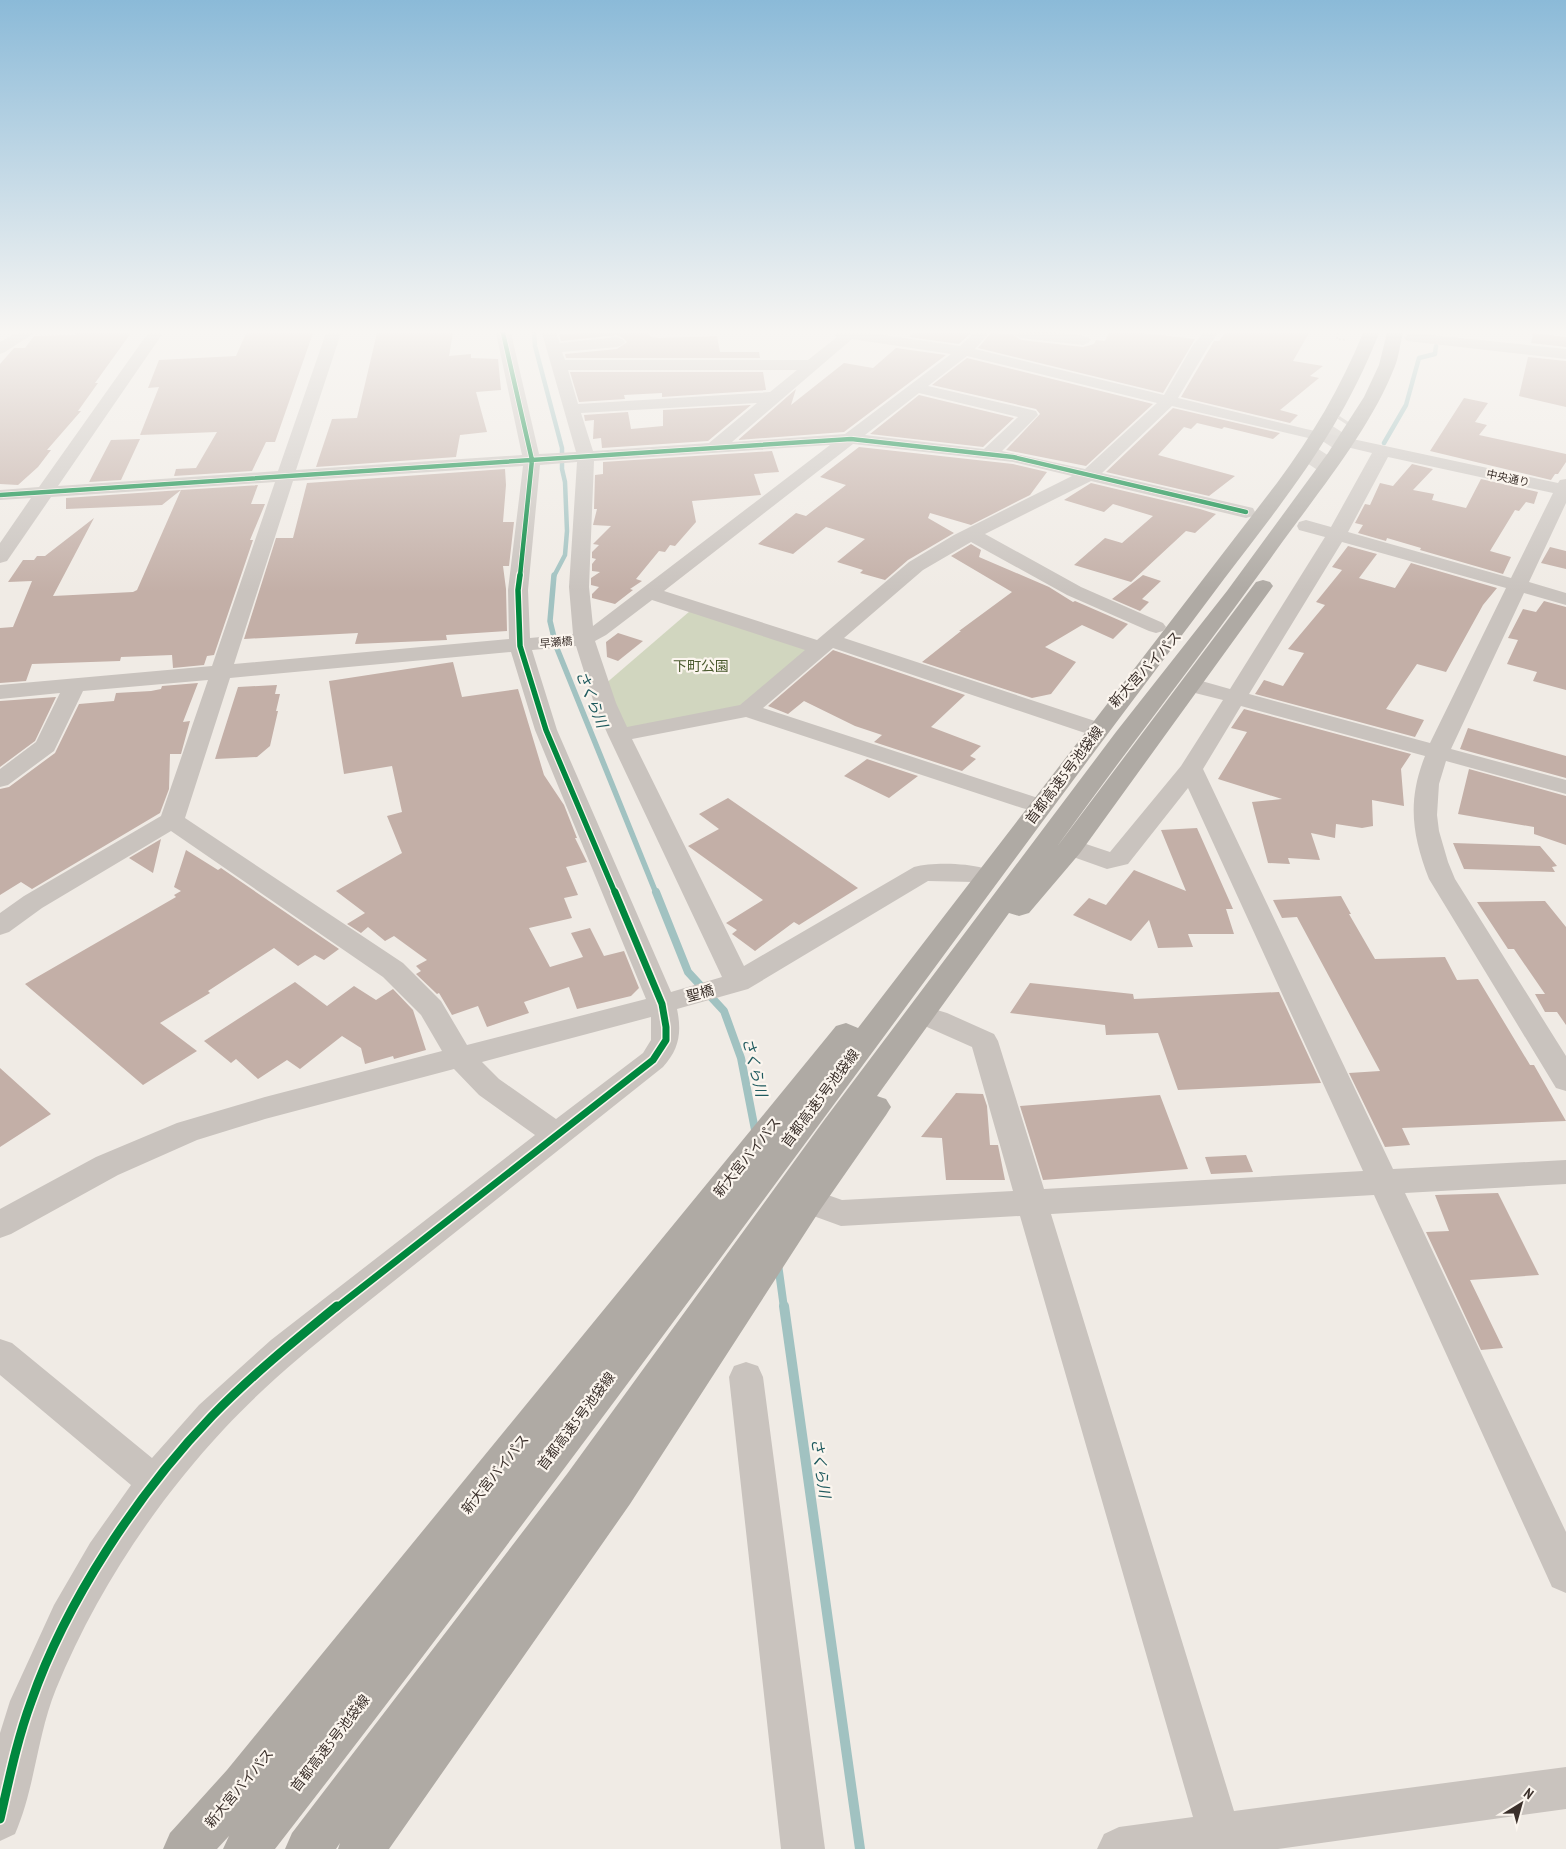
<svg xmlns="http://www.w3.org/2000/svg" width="1566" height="1849" font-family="'PT Sans Narrow','Noto Sans JP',sans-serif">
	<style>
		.green { fill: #d1d6bf }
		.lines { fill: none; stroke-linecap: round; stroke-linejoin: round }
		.stream-far3 { stroke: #a1c2c1; stroke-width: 4.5 }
		.stream-far2 { stroke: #a1c2c1; stroke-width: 5.5 }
		.stream-far1 { stroke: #a1c2c1; stroke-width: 8 }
		.stream { stroke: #a1c2c1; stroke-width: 10 }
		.building { fill: #c3afa7 }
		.highway-tunnel { stroke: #ccc6c0; stroke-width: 18; stroke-dasharray: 18 9; stroke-linecap: butt }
		.path { stroke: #c2bbb6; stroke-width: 2; stroke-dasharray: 2 2; stroke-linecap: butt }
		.minor { fill: #c9c3be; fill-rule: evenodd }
		.highway { fill: #afaaa4; fill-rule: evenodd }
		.cycleway-far3-casing { stroke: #fbf5ee; stroke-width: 6 }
		.cycleway-far2-casing { stroke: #fbf5ee; stroke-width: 8 }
		.cycleway-far1-casing { stroke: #fbf5ee; stroke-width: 10 }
		.cycleway-casing { stroke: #fbf5ee; stroke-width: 12 }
		.cycleway-far3 { stroke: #00873e; stroke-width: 4.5 }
		.cycleway-far2 { stroke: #00873e; stroke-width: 5.5 }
		.cycleway-far1 { stroke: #00873e; stroke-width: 7 }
		.cycleway { stroke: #00873e; stroke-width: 9 }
		.labels { text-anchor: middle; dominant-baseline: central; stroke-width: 4.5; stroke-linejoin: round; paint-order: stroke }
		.far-street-label { font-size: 11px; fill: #3b302b; stroke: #fbf5ee }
		.park-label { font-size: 14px; fill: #4a5a2e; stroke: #fbf5ee }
		.street-label { font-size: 14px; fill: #3b302b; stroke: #fbf5ee }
		.water-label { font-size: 15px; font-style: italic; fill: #1f5a5e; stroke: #fbf5ee }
	</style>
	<rect width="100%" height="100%" fill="#f0ebe5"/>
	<path class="green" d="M690,611L812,650L745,707L622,730L604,685Z"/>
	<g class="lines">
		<path class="stream-far3" d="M534,333L535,346L562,448V469L565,482L567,531L565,555L554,576
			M1384,443L1406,405L1419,358L1435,354L1436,346"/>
		<path class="stream-far2" d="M554,575L550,621L556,646L656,893"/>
		<path class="stream-far1" d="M656,892L688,972L724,1011L741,1058L756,1135
			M778,1264L784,1308"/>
		<path class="stream" d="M784,1306L860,1849"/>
	</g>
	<path class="building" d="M75,333H131L95,383H98L78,411H81L47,450H51L38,467L18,485L0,484V364L14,348H25L34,336L75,335Z
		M246,333H313L275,442H266L252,471L174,476L176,469L196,468L217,432L140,435L159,387L148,388L159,360L236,356Z
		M377,333H453L449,356L471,354V358L498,359L501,390L476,392L487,432L460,435L456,457L316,467L332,419L357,418Z
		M585,333H649L651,337L659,338L717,336L720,352H759L760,358H566L565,354L617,349L627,342L623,338L617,335L561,341L559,334Z
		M913,333H971L959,344L909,337Z
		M991,333L1012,334L1021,340L1083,347L1094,344L1096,340L1105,341L1109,333H1143L1195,339L1163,393L978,348Z
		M1225,333H1309L1293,361L1323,366L1310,376L1319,378L1280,410L1298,415L1290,423L1181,397L1210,348L1214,341H1219Z
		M1533,333L1566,337V347L1531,343Z
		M896,348L946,355L844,432L738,440L796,389L791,405L844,363L873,368Z
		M1528,357L1566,361V407L1519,396Z
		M967,358L1153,404L1086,466L1006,450L1040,414L1036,409L932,385Z
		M570,372H763L766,390L662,397V393L624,395L625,399L579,402Z
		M919,395L1014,418L983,447L870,434Z
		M1464,398L1488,403L1475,422L1487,425L1479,435L1566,454V462L1558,474H1555L1551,480L1430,451Z
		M751,405L708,441L602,448L601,438L593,439L594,420L585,421L584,415L628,412L631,429L663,426V410Z
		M1173,408L1280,433L1273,439L1224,427L1222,429L1197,423L1191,429L1184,427L1158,455L1235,476L1209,496L1106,472Z
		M140,439L121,480L89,482L111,440Z
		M859,447L1013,464L1047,472L1030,495L971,525L930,513L928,518L954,533L908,560L885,580L860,573L863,570L837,562L865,539L826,527L793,554L758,544L796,513L806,516L846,485L820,477Z
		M772,451L779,472L754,474L761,495L692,501L696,522L675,546L670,545L665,552L659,551L636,579L642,581L630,589L633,590L615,604L592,598V594L599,587L591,585V578L600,572L592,571V564L596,559L592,558V552L599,545L593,544L611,526L593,525L597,509H594L595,475L603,474V462Z
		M1412,464L1433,469L1413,490L1434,494L1432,500L1466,508L1481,479L1538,492L1534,504L1526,502L1519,511L1515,510L1490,551L1511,557L1503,574L1420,550L1421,548L1387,538L1386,541L1358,533L1363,525L1355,523L1365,504L1370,505L1380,483L1393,486Z
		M505,469L506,485L503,522H514L509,566H503L506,589L507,631L446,635L447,640L355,644L358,633L244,639L276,538H293L307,483Z
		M1091,483L1200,509L1216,514L1195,533L1186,531L1131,582L1074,565L1105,538L1122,543L1153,516L1113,504L1104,512L1064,500Z
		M258,485L251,504H265L250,540H253L214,655L207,656L204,665L173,668L172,655L121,657L120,661L32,664L26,681L0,683V628L13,627L32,581L8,582L23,560H34L37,556H45L94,518L53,596L133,592L137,590L181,490Z
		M181,490L162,505L66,509V498Z
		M971,544L981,550L979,557L1049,587L1073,602L1075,601L1128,624L1113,639L1082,625L1045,647L1076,662L1051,694L1032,698L922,662L961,631H959L1012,592L951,556Z
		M1348,546L1377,554L1359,578L1395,588L1411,563L1497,588L1483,605L1446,672L1417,664L1386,709L1424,720L1415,737L1255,694L1264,680L1283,686L1304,653L1288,649L1325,605L1316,602L1342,570L1332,567Z
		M1550,547L1566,551V569L1541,563Z
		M1143,575L1161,581L1142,599L1149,602L1140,611L1112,599Z
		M1544,601L1566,607V690L1533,681L1537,672L1507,664L1518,640L1508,638L1523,609L1536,612Z
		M618,633L643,641L618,661L607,657L606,642Z
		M833,650L965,695L931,727L981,746L970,756L976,759L962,771L874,742L882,735L855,726L804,701L788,714L768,706Z
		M453,662L462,697L518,689L544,775L564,805L577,838H575L587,862L566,867L578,895L564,898L572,918L529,928L550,967L583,957L571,933L590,928L604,956L624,951L639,988L631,996L577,1009L569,987L524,1002L529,1013L487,1027L478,1006L452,1015L439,993L437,994L416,974L421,971L416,966L427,960L394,936L385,941L368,927L361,933L347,924L365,913L336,891L402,853L387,816L402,812L392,766L344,774L329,681Z
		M198,683L183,722L190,721L181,754H170L169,789L160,813L32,889L21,882L0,895V789L9,787L55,753L79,704L114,701L116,693L151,691L161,689L162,686Z
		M277,685L275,694H280L276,711H278L270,746L257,757L215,759L238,687Z
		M56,697L35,741L0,767V701Z
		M1244,709L1411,754L1401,769L1404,806L1372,800L1373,826L1362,828L1336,824L1335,838L1311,833L1320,860L1288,858L1290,864L1268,863L1252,802L1282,799L1218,779L1247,732L1231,728Z
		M1468,728L1566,756V778L1460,749Z
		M867,759L918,776L889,798L844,776Z
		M1469,769L1566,796V845L1534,834V827L1458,814Z
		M728,798L858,888L799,925L794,922L755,951L732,934L737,930L726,923L763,900L688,846L719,829L699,814Z
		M1197,828L1233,909H1226L1234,934H1188L1193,947L1158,948L1149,920L1131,941L1073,915L1089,898L1106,905L1134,870L1186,891L1161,830Z
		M161,839L153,873L129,858Z
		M1453,843L1540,846L1557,866L1552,867L1555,872L1464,869Z
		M186,850L218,870L221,868L339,949L324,960L315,955L298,966L274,948L208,991L210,993L160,1023L197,1051L143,1085L25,984L176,897L174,895L181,891L174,887Z
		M1341,896L1351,914H1349L1375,959L1445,957L1457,980L1478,979L1530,1065H1534L1566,1121L1402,1128L1410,1145L1385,1147L1349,1073L1380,1071L1297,917L1282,918L1273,900Z
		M1545,901L1566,927V1025L1557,1012H1545L1535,994H1545L1514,949H1508L1477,902Z
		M295,982L327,1006L354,986L376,1000L393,989L413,1010L426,1050L394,1059L393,1056L365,1064L361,1048L342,1036L300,1069L287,1060L258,1079L236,1059L231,1063L204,1041Z
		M1030,983L1133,994L1134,999L1279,992L1321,1083L1178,1090L1158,1033L1106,1035L1105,1025L1010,1013Z
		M0,1068L51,1114L0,1147Z
		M956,1093L983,1094L987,1106L990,1145H998L1005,1180H946L942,1138L921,1137Z
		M1160,1095L1188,1169L1043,1180L1020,1106Z
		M1246,1155L1253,1172L1211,1174L1205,1157Z
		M1498,1193L1539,1275L1470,1280L1503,1348L1481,1350L1426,1232L1449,1231L1435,1195Z"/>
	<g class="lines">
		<path class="highway-tunnel" d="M1316,469L1347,421"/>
		<path class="path" d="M1338,333L1337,339L1347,340"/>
		<path class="minor" d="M16,333H34L5,352L0,354V342Z
			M148,333H163L58,486L278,471L326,333H341L296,470L522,455L496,333H511L539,454L576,452L542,333H556L560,343L617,337L622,339L625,342L622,345L617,347L562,352L565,360H808L837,337L833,333H870L960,346L974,333H989L975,349L1164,395L1193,345L1203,333H1218L1208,347L1178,398L1306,429L1558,483L1560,480L1566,479V503L1529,582L1566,593V605L1524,593L1451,749L1566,780V794L1446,761L1439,784L1437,815L1439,831L1448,862L1455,879L1566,1056V1091L1556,1088L1429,879C1412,835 1407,801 1425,756L1241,706L1203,769L1393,1169L1566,1160V1184L1405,1193L1566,1532V1593L1552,1587L1374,1195L1051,1214L1234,1811L1566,1767V1809L1278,1849H1097L1104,1834L1119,1827L1193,1817L1020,1216L841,1226L797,1210L792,1201L797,1192L808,1188L842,1200L1013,1191L972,1047L927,1027L923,1020L927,1013L937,1010L947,1013L994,1034L998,1041L1044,1189L1363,1171L1188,788L1128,864L1107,869L1062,853L1059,847L1062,841L1071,839L1110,852L1181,766L1223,700L1183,690L1180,685L1183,680L1191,678L1230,689L1325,537L1299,530L1297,526L1299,522L1306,520L1331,527L1372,453L1172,406L1102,473L1253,508L1255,512L1253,516L1246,518L1091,481L985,534L1081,587L1163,623L1166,627L1163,631L1156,633L1149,631L1067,595L971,542L923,570L844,638L1098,722L1101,727L1098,732L1090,734L1082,732L833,648L763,708L1038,798L1042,803L1038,808L1030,810L1022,808L746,717L632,739L744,966L914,867C932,862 965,863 983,868L987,874L983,880L974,882L928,881L748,989L677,1009C682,1033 679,1049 663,1067L345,1320C303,1354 261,1389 224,1429C154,1504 95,1594 56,1689C37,1736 35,1788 15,1834L0,1841V1733L10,1701L54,1605L90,1543L131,1485L0,1375V1339L12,1343L152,1458L199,1405L271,1340L535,1135L479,1095L454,1069L265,1119L197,1140L118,1175L11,1234L0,1238V1209L96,1157L177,1123L265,1097L442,1051L421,1015L383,977L171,831L42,908L9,932L0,935V913L24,896L161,816L208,680L83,691L54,751L8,785L0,787V769L36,742L60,693L0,699V685L212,666L275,482L51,497L7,561L0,563V543L31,498L0,500V490L39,487ZM852,339L951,354L845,434L732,442ZM967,356L1157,403L1085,469L1002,451L1038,415L1036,411L928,386ZM568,370H797L770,392L578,404ZM919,393L1018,417L984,449L865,435ZM757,403L709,443L593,451L581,413ZM853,444L1013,462L1072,476L954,535L909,562L817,640L664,591ZM830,445L593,626L589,587L594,461ZM1388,457L1553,493L1511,578L1348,532ZM577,462L569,587L573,634L530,638L528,590L540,465ZM523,466L508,590L509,639L234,664L293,481ZM1342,542L1506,588L1430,743L1249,694ZM652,600L805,650L740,705L627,727L616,703L595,641L606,635ZM576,646L594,703L608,735L722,977L671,992L557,730L532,650ZM511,652L535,730L646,999L467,1045L441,1001L403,963L185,818L230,678ZM651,1017V1040L643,1053L556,1119L499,1079L482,1062Z
			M1013,333C1038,332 1065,331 1088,337L1091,340L1088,343L1083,345L1021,338L1016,336Z
			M1412,333L1566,349V359L1407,341L1404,338L1407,335Z
			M746,1362L758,1366L763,1377L825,1849H781L729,1377L734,1366Z"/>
		<path class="highway" d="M1363,333H1379C1342,429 1285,499 1224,579C1162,662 1099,745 1037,829C785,1170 535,1514 275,1849H223L229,1836L217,1849H163L170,1833L227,1770L836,1026L846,1023L858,1028L1277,483C1312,436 1341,387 1363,333Z
			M1387,333H1403C1400,344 1399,356 1395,366C1372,426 1321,489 1283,541C1209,645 1130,745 1056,848L1256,582L1263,580L1270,582L1273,586L1080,853L1029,913L1019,916L1009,913L877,1096L886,1099L891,1107L886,1115L820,1210L630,1504L389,1849H338L340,1843L336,1849H285L292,1833L567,1474L825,1119L1116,732L1227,591L1328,453L1364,397L1379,365Z"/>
		<g class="cycleway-far3-casing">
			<path id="cycleway-far3" d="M503,333L532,460L520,576
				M0,495L851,439L1013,457L1246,512"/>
		</g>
		<g class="cycleway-far2-casing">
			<path id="cycleway-far2" d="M520,575L518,590L520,646L546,730L615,893"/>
		</g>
		<g class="cycleway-far1-casing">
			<path id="cycleway-far1" d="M336,1308L653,1060L666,1040V1027L662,1004L615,892"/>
		</g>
		<g class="cycleway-casing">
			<path id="cycleway" d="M0,1819C9,1780 17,1740 31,1702C66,1601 138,1493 212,1416C251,1376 294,1341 337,1306"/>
		</g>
		<use href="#cycleway-far3" class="cycleway-far3"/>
		<use href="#cycleway-far2" class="cycleway-far2"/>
		<use href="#cycleway-far1" class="cycleway-far1"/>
		<use href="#cycleway" class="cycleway"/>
	</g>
	<linearGradient id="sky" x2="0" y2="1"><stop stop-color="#8bbad8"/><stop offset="0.56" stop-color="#f8f6f3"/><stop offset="1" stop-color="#f8f6f3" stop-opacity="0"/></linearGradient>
	<rect width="1566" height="592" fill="url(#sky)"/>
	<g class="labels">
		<g class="far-street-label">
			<text transform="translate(1508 478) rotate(12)">中央通り</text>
			<text transform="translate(556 642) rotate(-5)">早瀬橋</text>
		</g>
		<g class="park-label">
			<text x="701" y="666">下町公園</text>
		</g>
		<g class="street-label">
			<text transform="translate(1145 669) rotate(-47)">新大宮バイパス</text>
			<text transform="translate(1064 775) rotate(-53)">首都高速5号池袋線</text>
			<text transform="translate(700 993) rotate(-15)">聖橋</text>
			<text transform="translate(820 1098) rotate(-53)">首都高速5号池袋線</text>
			<text transform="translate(747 1157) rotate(-51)">新大宮バイパス</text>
			<text transform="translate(576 1421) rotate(-53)">首都高速5号池袋線</text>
			<text transform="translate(495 1474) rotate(-51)">新大宮バイパス</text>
			<text transform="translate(330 1743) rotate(-52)">首都高速5号池袋線</text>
			<text transform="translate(239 1788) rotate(-50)">新大宮バイパス</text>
		</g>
		<g class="water-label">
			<text transform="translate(592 699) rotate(68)">さくら川</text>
			<text transform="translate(755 1067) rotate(76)">さくら川</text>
			<text transform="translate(821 1468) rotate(82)">さくら川</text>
		</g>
	</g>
	<g transform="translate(1521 1804) rotate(37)" stroke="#fbf5ee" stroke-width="4" paint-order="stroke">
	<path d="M0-4L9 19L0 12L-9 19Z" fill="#3b302b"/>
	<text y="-8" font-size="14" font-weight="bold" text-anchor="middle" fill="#3b302b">N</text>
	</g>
</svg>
